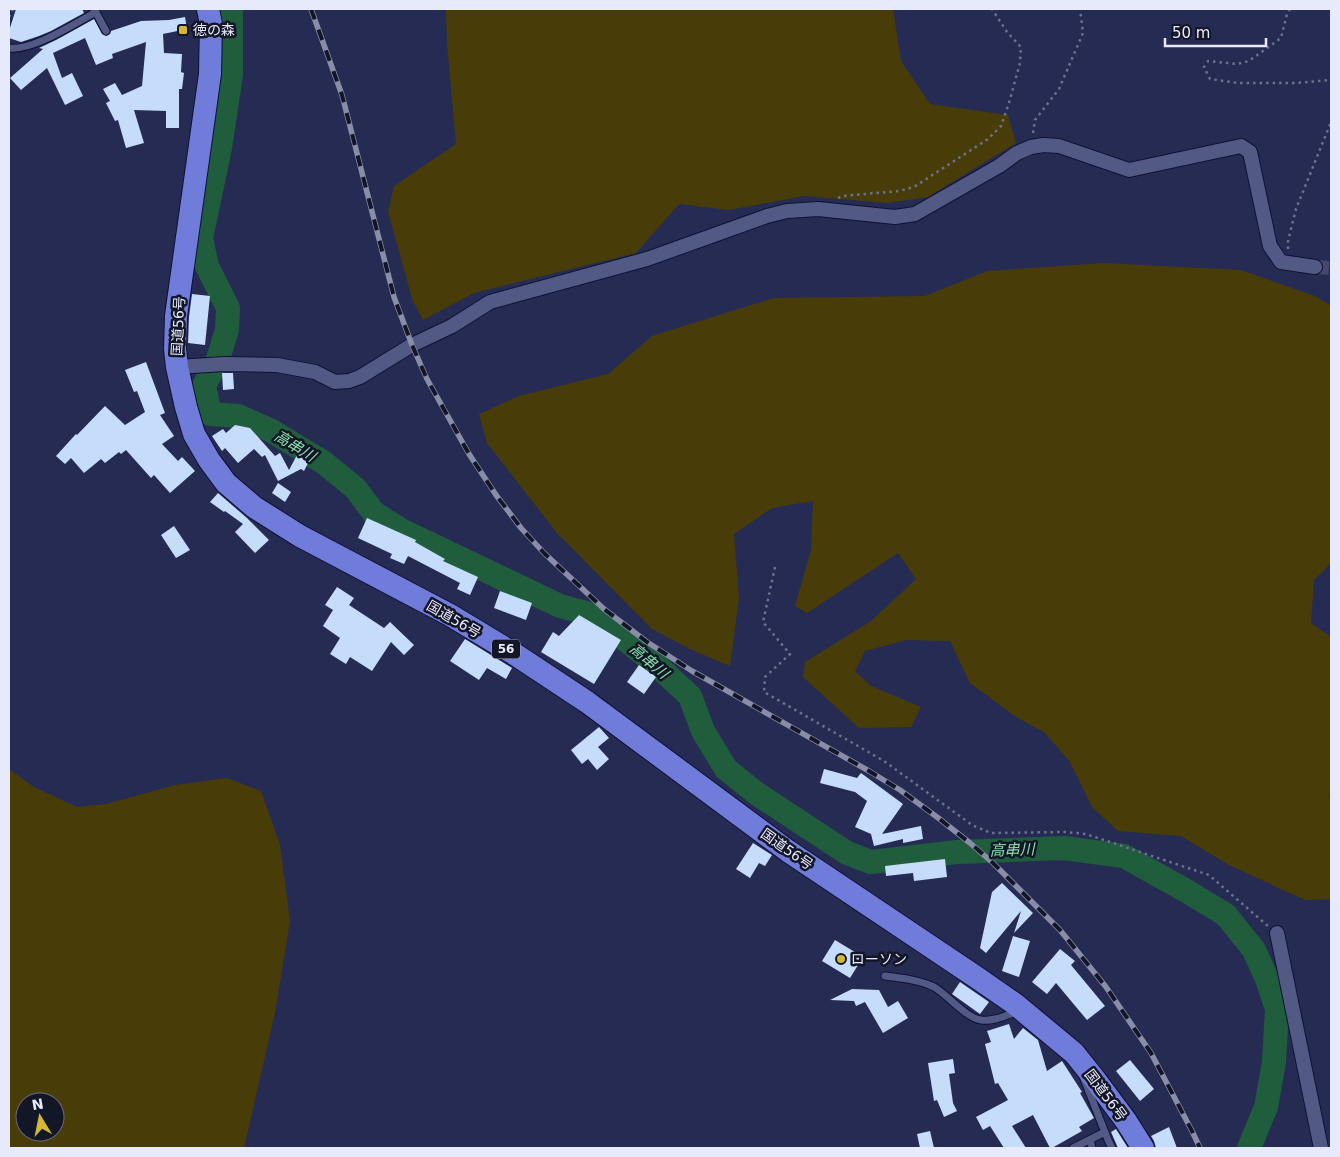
<svg xmlns="http://www.w3.org/2000/svg" width="1340" height="1157" font-family="'DejaVu Sans','Noto Sans JP',sans-serif">
	<style>
		.green { fill: #483d08; fill-rule: evenodd }
		.lines { fill: none; stroke-linecap: round; stroke-linejoin: round }
		.river { stroke: #205d3c; stroke-width: 24 }
		.building { fill: #c5dcfb }
		.minor-tunnel { stroke: #43486c; stroke-width: 14; stroke-dasharray: 14 7; stroke-linecap: butt }
		.service-casing { stroke: #101137; stroke-width: 9 }
		.minor-casing { stroke: #101137; stroke-width: 16 }
		.trunk-casing { stroke: #101137; stroke-width: 24 }
		.path { stroke: #6d7291; stroke-width: 2.5; stroke-dasharray: 2.5 4; stroke-linecap: butt }
		.service { stroke: #525985; stroke-width: 7 }
		.minor { stroke: #525985; stroke-width: 14 }
		.trunk { stroke: #707cd9; stroke-width: 22 }
		.rail-casing { stroke: #898da8; stroke-width: 5.5 }
		.rail { stroke: #131627; stroke-width: 4; stroke-dasharray: 11; stroke-linecap: butt }
		.poi-dot { fill: #d3b635; stroke: #131627; stroke-width: 2 }
		.labels { text-anchor: middle; dominant-baseline: central; stroke-width: 5; stroke-linejoin: round; paint-order: stroke }
		.shield { fill: #131627; stroke: #a7aabb; stroke-width: 1 }
		.shield-label { font-size: 12px; font-weight: bold; fill: #e7eafa }
		.poi-label { font-size: 14px; fill: #e7eafa; stroke: #131627; text-anchor: start }
		.street-label { font-size: 14px; fill: #e7eafa; stroke: #131627 }
		.water-label { font-size: 15px; font-style: italic; fill: #89e0ab; stroke: #131627 }
	</style>
	<rect width="100%" height="100%" fill="#262b53"/>
	<path class="green" d="M446,9H893L901,61L930,104L1008,115L1016,143L928,197L888,203L804,196L729,210L679,204L636,253L474,293L423,320L412,299L388,211L394,186L456,144L447,43Z
		M1104,263L1241,270L1315,296L1331,306V563L1314,580L1311,623L1331,637V782L1329,797L1331,798V899L1305,900L1229,865L1181,836L1118,831L1092,807L1070,762L1045,733L1013,715L970,683L950,641L906,640L865,651L855,671L871,686L921,707L911,727L859,728L803,677L805,662L871,621L916,579L898,553L807,613L795,606L811,550L813,501L772,508L734,534L739,598L730,666L690,649L652,629L557,533L487,443L479,414L519,396L608,374L652,336L774,298L925,296L987,271Z
		M9,769L34,787L77,807L106,804L175,785L227,778L261,791L280,845L290,921L275,1013L244,1148H9ZM25,1102H55V1132H25Z"/>
	<g class="lines">
		<path class="river" d="M231,9V75L220,148L201,238L207,266L228,308L227,330L218,359L204,386L210,414L238,416L270,430L323,462L355,488L374,513L401,530L560,606L594,615L651,660L690,696L703,731L726,769L756,793L847,853L871,862L957,852L1064,848L1124,856L1190,893L1226,915L1254,950L1267,979L1277,1009L1274,1062L1266,1107L1249,1148"/>
	</g>
	<path class="building" d="M16,9H82L84,13L51,31L39,36L21,42L9,38V31Z
		M185,17L187,29L163,34L164,53L182,54L181,72L184,73L182,89H179V128H166V111L134,110L144,143L126,148L118,120L115,121L106,103L110,101L103,89L115,83L122,95L142,86L146,42L112,54L113,58L96,65L85,38L53,53L62,78L72,73L83,96L65,105L47,68L21,90L10,78L43,49L39,48L56,40L94,19L102,34L106,36L110,34L111,31L141,21L169,20Z
		M192,294L210,296L205,345L188,343L189,317Z
		M146,362L165,413L160,415L174,436L162,444L178,461L182,457L195,471L170,493L154,475L151,478L126,450L121,454L119,452L105,463L101,459L84,473L71,458L65,464L56,456L76,434L77,435L105,406L125,425L145,412L137,391L134,392L125,370Z
		M222,373H233L234,389L223,390Z
		M235,425L250,428L275,456L280,453L289,470L297,455L309,461L304,471L301,469L278,481L265,455L262,457L254,449L238,463L225,448L222,451L212,436L223,429L226,433Z
		M278,483L291,492L285,502L272,493Z
		M218,493L247,518L269,540L255,553L235,532L243,524L225,511L224,512L210,502Z
		M367,518L416,540L415,542L445,559L443,561L478,577L470,595L457,589L460,583L408,556L404,564L390,558L392,554L358,538Z
		M174,526L190,550L176,558L161,535Z
		M337,587L354,598L349,605L384,628L390,622L414,645L404,655L391,642L372,671L350,657L346,664L330,654L340,638L323,626L333,610L325,605Z
		M500,591L532,603L526,620L494,608Z
		M579,615L621,640L594,684L541,652L553,632L559,636Z
		M465,639L512,668L506,679L487,668L479,680L450,661Z
		M639,665L656,677L644,694L627,682Z
		M599,727L609,738L598,747L609,759L597,770L588,759L582,764L571,750Z
		M824,769L857,778L861,773L903,804L882,834L921,826L923,839L903,843V839L874,846L871,834L855,827L867,801L855,792L820,783Z
		M753,843L772,855L765,866L759,863L750,878L736,869Z
		M945,859L947,877L914,881L913,873L886,876L885,866Z
		M1002,883L1033,913L1014,933L1021,911L986,953L980,948L992,892Z
		M1013,936L1030,941L1019,977L1002,971Z
		M835,940L863,957L850,978L822,961Z
		M1060,949L1075,961L1071,965L1105,1006L1087,1020L1056,983L1047,994L1032,982Z
		M960,982L989,1002L980,1014L952,994Z
		M852,989L879,990L888,1007L898,1001L908,1018L883,1033L865,1002L856,1006L854,1001L830,1000Z
		M1009,1024L1014,1039L1023,1028L1038,1040L1047,1071L1062,1061L1082,1092L1080,1093L1094,1118L1079,1127L1082,1131L1052,1148H1050L1033,1115L1012,1126L1026,1148H1004L990,1126L983,1130L976,1117L1008,1100L998,1083L995,1084L985,1044L991,1042L987,1031Z
		M953,1059L955,1073L949,1074L953,1103L957,1111L944,1117L937,1100L934,1101L928,1063Z
		M1130,1060L1154,1089L1140,1101L1116,1071Z
		M1169,1127L1177,1148H1156L1154,1141L1151,1136Z
		M1116,1129L1128,1148H1118L1111,1132Z
		M930,1131L934,1148H920L917,1134Z"/>
	<g class="lines">
		<path class="minor-tunnel" d="M1315,267L1331,268"/>
		<g class="service-casing">
			<path id="service" d="M94,9L106,31
				M9,48C33,51 74,24 96,12
				M885,976C902,978 919,980 934,987C948,995 966,1018 981,1020C993,1022 1007,1015 1018,1011
				M1084,1079L1108,1140L1112,1148
				M1090,1140L1092,1148
				M1073,1148L1105,1132"/>
		</g>
		<g class="minor-casing">
			<path id="minor" d="M177,367L224,364L277,365L315,372L335,382L349,381L360,377L412,345L452,326L490,302L647,259L767,216L787,211L818,209L895,217L915,214L999,166L1017,153L1031,147L1043,145L1059,146L1129,170L1241,146L1250,152L1270,246L1281,262L1315,267
				M1277,933L1321,1148"/>
		</g>
		<g class="trunk-casing">
			<path id="trunk" d="M208,9L211,24L210,74L176,316L175,349L177,367L186,407L194,434L209,460L226,483L254,507L300,536L450,615L513,653L587,702L788,851L976,977L1015,1004L1074,1053L1094,1078L1126,1121L1143,1148"/>
		</g>
		<path class="path" d="M1290,9L1287,14L1281,38L1249,61L1237,64L1208,61L1204,67L1210,79L1238,83H1295L1331,80
			M9,17L13,9
			M1033,133L1035,120L1059,89L1083,33L1080,9
			M838,198L843,196L899,191L914,187L988,139L1001,126L1009,103L1020,63L1021,47L1007,32L992,9
			M1288,249V241L1296,209L1331,122
			M775,567L763,622L790,654L765,677L764,692L884,761L972,825L991,833L1065,832L1086,834L1209,875L1268,926"/>
		<use href="#service" class="service"/>
		<use href="#minor" class="minor"/>
		<use href="#trunk" class="trunk"/>
		<g class="rail-casing">
			<path id="rail" d="M311,9L342,95L394,297L412,345L427,379L469,454L496,495L521,528L544,553L604,609L647,642L692,671L869,771L900,790L937,817L970,843L993,863L1060,930L1106,987L1151,1053L1192,1131L1200,1148"/>
		</g>
		<use href="#rail" class="rail"/>
	</g>
	<g class="poi-dot">
		<rect x="178" y="25" width="10" height="10" rx="2.5"/>
		<circle cx="841" cy="959" r="5"/>
	</g>
	<g class="labels">
		<rect class="shield" x="492" y="639.5" width="28" height="19" rx="4"/>
		<g class="shield-label">
			<text x="506" y="649">56</text>
		</g>
		<g class="poi-label">
			<text x="193" y="30">徳の森</text>
			<text x="851" y="959">ローソン</text>
		</g>
		<g class="street-label">
			<text transform="translate(178 326) rotate(-87)">国道56号</text>
			<text transform="translate(454 619) rotate(30)">国道56号</text>
			<text transform="translate(787 849) rotate(35)">国道56号</text>
			<text transform="translate(1106 1095) rotate(53)">国道56号</text>
		</g>
		<g class="water-label">
			<text transform="translate(295 446) rotate(31)">高串川</text>
			<text transform="translate(649 661) rotate(40)">高串川</text>
			<text transform="translate(1012 850) rotate(-2)">高串川</text>
		</g>
	</g>
	<rect width="1340" height="1157" fill="none" stroke="#e7eafa" stroke-width="20"/>
	<g transform="translate(40 1117) rotate(350)"><circle r="24" fill="#131627" stroke="#686b7b"/>
	<path d="M0-4L9 19L0 12L-9 19Z" fill="#d3b635"/>
	<text y="-8" font-size="14" font-weight="bold" text-anchor="middle" fill="#e7eafa">N</text>
	</g>
	<path d="M1165 38v8h101v-8" fill="none" stroke="#e7eafa" stroke-width="2.5"/>
	<text x="1172" y="38" font-size="15" fill="#e7eafa" stroke="#131627" stroke-width="4" paint-order="stroke">50 m</text>
</svg>
